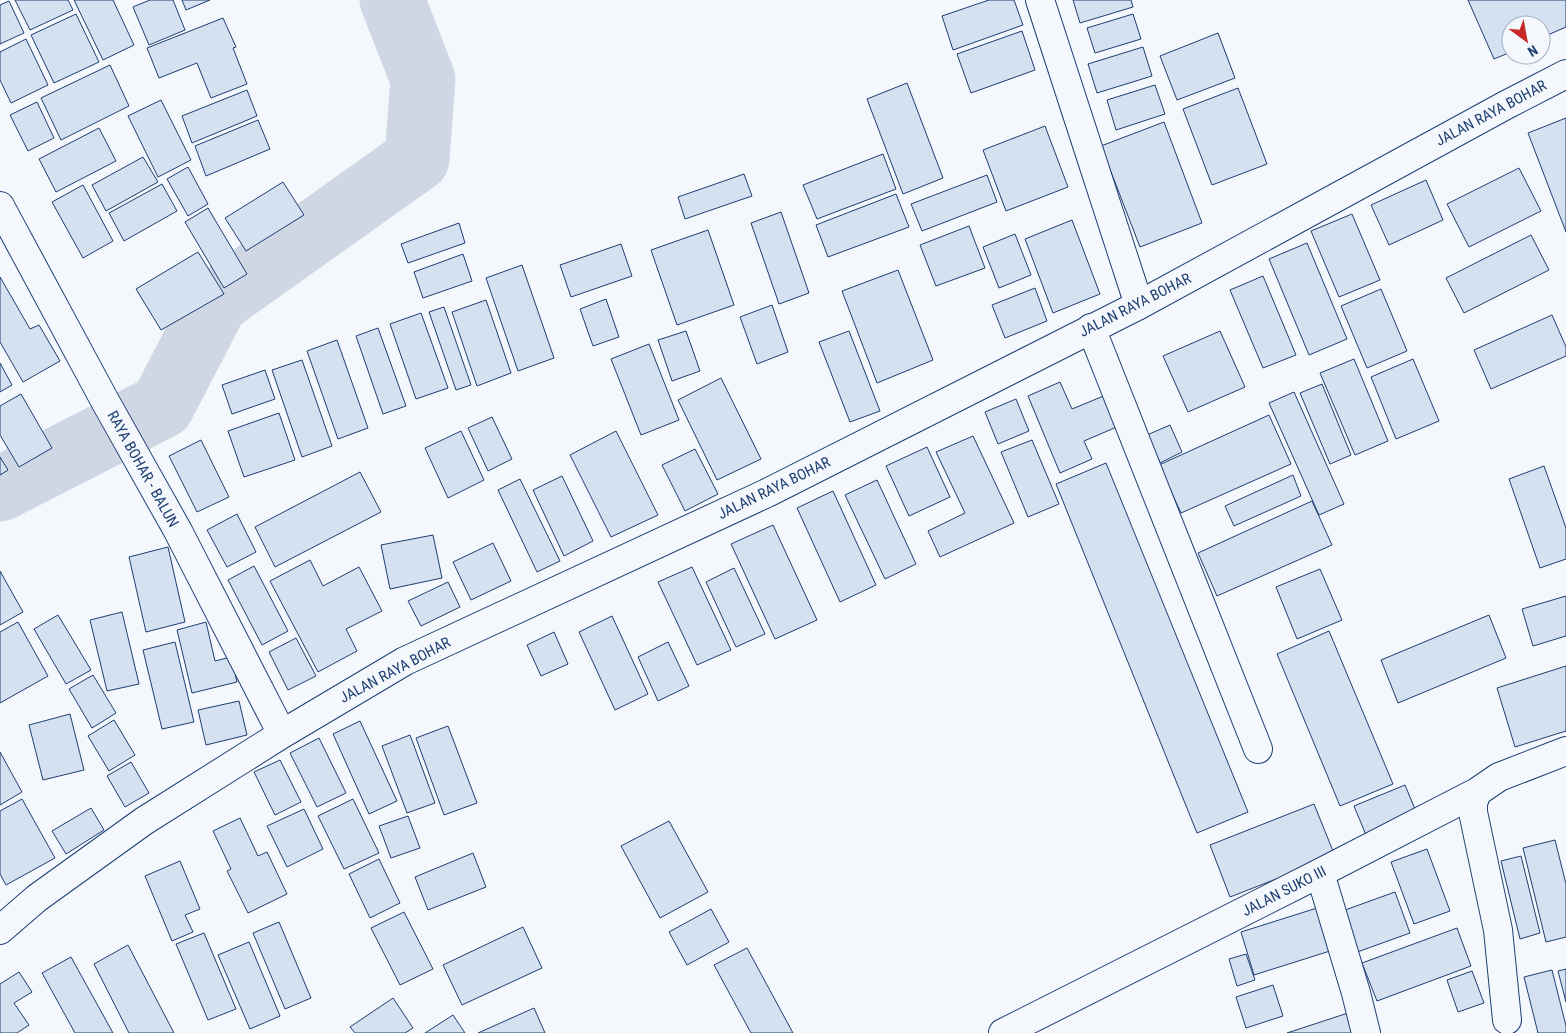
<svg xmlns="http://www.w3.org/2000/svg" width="1566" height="1033" font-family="'Roboto Condensed',sans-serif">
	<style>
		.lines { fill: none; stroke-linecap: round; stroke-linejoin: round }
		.river { stroke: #cfd7e4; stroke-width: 65 }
		.building { fill: #d5e0f0; stroke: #1d3f73 }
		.street-casing { stroke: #1d3f73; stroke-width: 30 }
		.secondary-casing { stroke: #1d3f73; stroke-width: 30 }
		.street { stroke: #f4f7fb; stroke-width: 28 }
		.secondary { stroke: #f4f7fb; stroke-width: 28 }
		.labels { text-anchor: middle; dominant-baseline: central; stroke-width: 4; stroke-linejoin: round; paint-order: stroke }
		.street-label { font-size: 15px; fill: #1d3f73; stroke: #f4f7fb }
	</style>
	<rect width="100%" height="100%" fill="#f4f7fb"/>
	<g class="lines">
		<path class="river" d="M0,489L162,406L216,302L417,159L423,79L392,0"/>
	</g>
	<path class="building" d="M15,0H68L73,10L30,30Z
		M74,0H113L134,45L103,60Z
		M150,0H173L185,30L149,45L133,7Z
		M182,0H210L186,10Z
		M989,0H1014L1023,25L953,50L942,16Z
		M1073,0H1131L1133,7L1080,23Z
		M1468,0H1566V27L1541,38V25H1511V52L1494,59Z
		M9,1L24,33L0,44V5Z
		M76,14L99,62L54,83L31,35Z
		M1133,14L1141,39L1095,53L1087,28Z
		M223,18L236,47L233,48L247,84L211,98L197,63L159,78L147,48Z
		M1022,31L1035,70L971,93L957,54Z
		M1218,33L1235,78L1177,100L1160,56Z
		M26,39L48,85L11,103L0,80V52Z
		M1143,47L1152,76L1097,93L1088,64Z
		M110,65L129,106L61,140L41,98Z
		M907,83L943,178L903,194L867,99Z
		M1155,85L1165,114L1116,130L1107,100Z
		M1238,88L1267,164L1212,185L1183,109Z
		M247,90L257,116L192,143L182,116Z
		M161,100L191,160L158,177L128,116Z
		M37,102L54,138L28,151L10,115Z
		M1566,118V232L1528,133Z
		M258,120L270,149L206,176L195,146Z
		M1164,122L1202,223L1140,247L1101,146Z
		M1045,126L1068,187L1006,211L983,150Z
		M99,128L116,161L56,192L39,159Z
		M883,154L896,189L817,219L803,185Z
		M143,157L158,182L106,211L92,185Z
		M188,167L208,204L188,216L167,179Z
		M1519,168L1541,211L1469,247L1447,204Z
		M744,174L752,196L685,219L678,197Z
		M987,175L997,202L922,231L911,204Z
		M1426,180L1443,220L1389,245L1371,205Z
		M283,182L304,215L246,251L225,218Z
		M162,184L177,211L124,241L109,213Z
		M83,185L113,241L83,258L52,202Z
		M896,194L909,227L828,257L816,225Z
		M208,208L247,274L224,288L185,222Z
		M781,212L809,293L779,304L751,223Z
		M1352,214L1380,280L1339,297L1311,231Z
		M1072,220L1100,294L1053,313L1025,239Z
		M459,223L465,243L408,263L401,244Z
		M969,226L985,268L936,286L920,245Z
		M708,230L734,305L677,325L651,250Z
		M1015,234L1031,275L999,288L983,247Z
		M1531,235L1549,270L1464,313L1446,278Z
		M1307,243L1347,339L1309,355L1269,259Z
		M621,244L632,276L571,297L560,265Z
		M198,252L224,294L161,330L136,289Z
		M463,254L472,281L423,298L414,272Z
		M522,265L554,358L518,371L486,278Z
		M898,270L933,360L877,383L842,291Z
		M1263,276L1296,355L1263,368L1230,290Z
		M0,277L30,329L39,325L60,361L23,382L0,342Z
		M1035,288L1047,321L1005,338L992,305Z
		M1381,289L1407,351L1367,368L1341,306Z
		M606,299L619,337L593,346L580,309Z
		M486,300L511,373L477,386L452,312Z
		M772,305L788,352L757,364L740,317Z
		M444,307L471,385L456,390L429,312Z
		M421,313L448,388L416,399L390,324Z
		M1552,315L1566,347V356L1491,389L1474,350Z
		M378,328L406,406L383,414L356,336Z
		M686,331L700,371L672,381L658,340Z
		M849,331L880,411L850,422L819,342Z
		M1220,331L1245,387L1188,412L1163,356Z
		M337,340L368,428L338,439L307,351Z
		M649,344L679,420L641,435L611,359Z
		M1354,359L1388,441L1355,455L1320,373Z
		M1413,359L1439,421L1396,439L1371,377Z
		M302,360L332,446L302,457L272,370Z
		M0,363L12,385L0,392Z
		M265,370L275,399L232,414L222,385Z
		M721,378L761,459L717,480L678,400Z
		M1060,382L1072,409L1106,395L1119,426L1084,441L1092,459L1060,473L1028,396Z
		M1322,384L1351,455L1330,464L1300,393Z
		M1294,392L1344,504L1319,515L1269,403Z
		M21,394L52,448L19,467L0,435V406Z
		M1016,399L1029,431L998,444L985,412Z
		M279,413L295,460L244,477L228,431Z
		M1269,415L1291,464L1181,513L1159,465Z
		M492,417L512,459L488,471L468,428Z
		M1170,425L1182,452L1160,463L1147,435Z
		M461,431L484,480L448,498L425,448Z
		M616,431L658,515L611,537L570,455Z
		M973,436L1014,523L940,557L928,531L965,513L936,452Z
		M201,440L229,497L197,512L169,456Z
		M1032,440L1059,504L1028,517L1001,452Z
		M927,447L950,497L909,516L886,466Z
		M695,449L718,494L685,511L662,465Z
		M0,457L8,470L0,475Z
		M1106,463L1248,812L1197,833L1056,484Z
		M1544,466L1566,528V559L1540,568L1509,479Z
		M360,472L381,512L275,567L255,527Z
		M1293,475L1301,496L1234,526L1225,506Z
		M562,476L593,541L564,556L533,490Z
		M520,479L560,561L537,572L498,490Z
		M877,480L916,564L885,579L845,495Z
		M833,491L876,585L840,602L797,508Z
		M1312,501L1332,545L1217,596L1198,553Z
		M237,514L256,552L227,567L207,530Z
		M773,525L817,620L775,639L731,544Z
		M433,535L442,578L390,589L381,545Z
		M493,543L511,581L471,600L453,562Z
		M168,547L185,622L146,632L129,557Z
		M310,560L323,586L359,567L382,611L346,629L357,651L318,672L270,581Z
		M254,566L288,631L262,645L228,580Z
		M692,567L731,650L697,665L658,582Z
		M734,568L765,634L736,647L706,582Z
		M1320,569L1342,620L1297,639L1276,587Z
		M0,571L23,612L0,625Z
		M448,582L460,607L421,626L408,601Z
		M1566,596V636L1533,646L1522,609Z
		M122,612L139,684L107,691L90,620Z
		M58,615L91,670L66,684L34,629Z
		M1489,615L1506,658L1398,703L1381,660Z
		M612,616L648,694L615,710L579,632Z
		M18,622L48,676L0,703V632Z
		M206,622L215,661L231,657L237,682L192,693L177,630Z
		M1329,631L1393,784L1340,806L1277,654Z
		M554,632L568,664L541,676L527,645Z
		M296,638L316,676L288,690L269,652Z
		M175,642L194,722L162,729L143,650Z
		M668,642L689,686L658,701L638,657Z
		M1566,666V731L1515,747L1497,688Z
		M93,675L116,713L92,728L69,689Z
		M239,701L247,735L206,745L198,710Z
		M70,714L84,770L43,780L29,725Z
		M114,720L135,755L109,771L88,736Z
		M360,721L397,801L369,814L333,734Z
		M448,726L477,803L444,815L416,738Z
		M410,735L435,803L407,813L382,746Z
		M319,738L346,793L317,807L290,753Z
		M0,752L22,792L0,805Z
		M280,760L301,802L275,815L254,772Z
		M131,762L149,793L125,807L107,776Z
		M1405,785L1417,814L1366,835L1354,806Z
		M22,799L55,858L6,885L0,874V811Z
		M353,799L379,853L344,869L318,816Z
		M1314,804L1335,856L1230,897L1210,845Z
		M91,808L104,830L66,854L52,831Z
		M304,809L323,849L287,867L267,826Z
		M408,816L420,848L391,858L379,826Z
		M240,818L258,856L267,852L287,894L248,913L227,871L231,869L213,831Z
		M669,821L708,892L660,918L621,846Z
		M1555,840L1566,884V937L1546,942L1523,848Z
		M1427,849L1450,911L1414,924L1391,862Z
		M473,853L486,887L428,910L415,877Z
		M1521,856L1540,933L1520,939L1501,861Z
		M379,859L400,903L370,918L349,874Z
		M180,861L200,909L185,915L193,932L172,941L145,876Z
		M1395,892L1410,933L1349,955L1334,914Z
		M1317,908L1330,951L1254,975L1241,932Z
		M711,909L729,942L687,965L669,932Z
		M404,912L433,969L400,985L371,928Z
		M279,922L311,998L285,1009L253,933Z
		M523,927L542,968L462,1005L443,965Z
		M1457,928L1471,966L1377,1001L1362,963Z
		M204,933L236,1009L208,1020L176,944Z
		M249,942L280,1016L250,1029L218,955Z
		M128,945L174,1033H129L94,964Z
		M747,948L793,1033H751L714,965Z
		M1246,954L1255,980L1237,986L1229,959Z
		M71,957L113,1033H75L42,973Z
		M1566,969V1002L1558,971Z
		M1552,970L1566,1026V1033H1538L1524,977Z
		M1472,971L1484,1003L1458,1012L1447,980Z
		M19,972L32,992L14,1003L29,1025L17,1033H0V984Z
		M1273,985L1283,1016L1246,1028L1236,997Z
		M393,998L413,1028L405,1033H355L350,1027Z
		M534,1008L545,1033H478Z
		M1348,1013L1355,1033H1287Z
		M453,1015L465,1033H425Z"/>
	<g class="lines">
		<g class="street-casing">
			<path id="street" d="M1040,0L1139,305
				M1091,328L1258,749
				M1477,792L1473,803V812L1498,930L1507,1020
				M1320,873L1356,993L1366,1033
				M1003,1033L1320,873L1477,792L1499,777L1566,751"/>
		</g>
		<g class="secondary-casing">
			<path id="secondary" d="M0,206L105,401L178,531L282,734
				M0,930L37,898L144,821L282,734L405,661L767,493L1139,305L1506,105L1566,74"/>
		</g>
		<use href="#street" class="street"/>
		<use href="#secondary" class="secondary"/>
	</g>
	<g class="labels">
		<g class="street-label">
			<text transform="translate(1491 113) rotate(-28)">JALAN RAYA BOHAR</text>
			<text transform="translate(1135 305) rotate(-27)">JALAN RAYA BOHAR</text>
			<text transform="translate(143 469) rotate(61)">RAYA BOHAR - BALUN</text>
			<text transform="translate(774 488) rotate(-26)">JALAN RAYA BOHAR</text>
			<text transform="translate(395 670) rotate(-28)">JALAN RAYA BOHAR</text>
			<text transform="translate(1284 891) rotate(-27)">JALAN SUKO III</text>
		</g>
	</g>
	<g transform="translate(1526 40) rotate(148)"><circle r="24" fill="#f4f7fb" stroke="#9eadc5"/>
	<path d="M0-4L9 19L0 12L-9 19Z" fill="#c62828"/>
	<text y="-8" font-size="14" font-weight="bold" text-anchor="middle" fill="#1d3f73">N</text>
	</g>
</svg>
